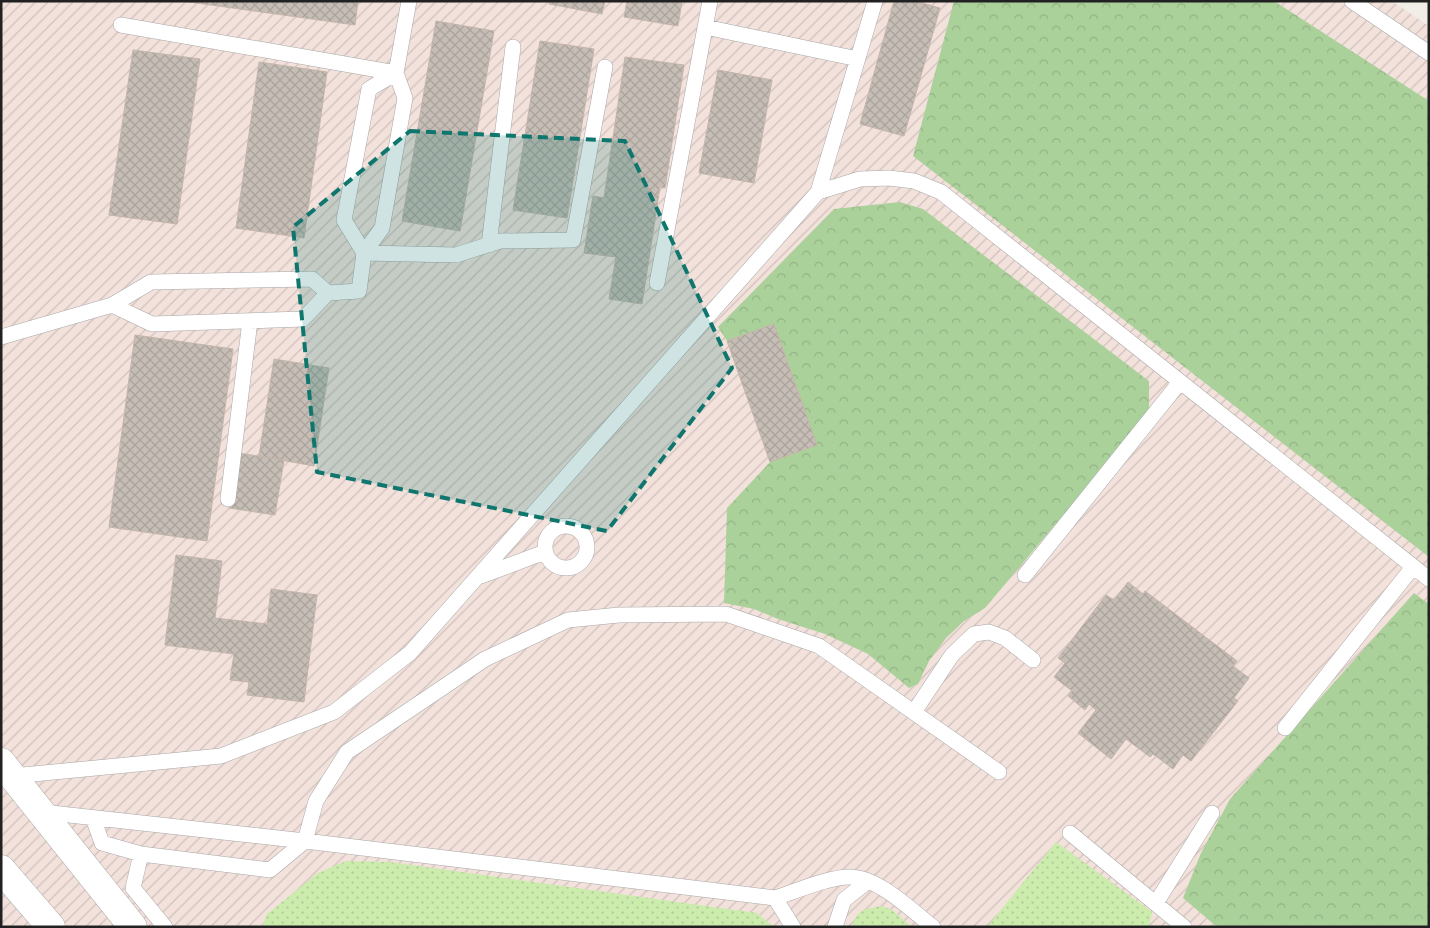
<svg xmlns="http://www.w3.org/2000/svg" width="1430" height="928" font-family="Arial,sans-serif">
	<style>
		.military { fill: url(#military-furrows) }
		.grass { fill: url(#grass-dots) }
		.forest { fill: url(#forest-crowns) }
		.building { fill: url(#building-cross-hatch); stroke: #c4b5a9 }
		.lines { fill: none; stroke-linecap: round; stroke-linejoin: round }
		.service-casing { stroke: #a8a8a8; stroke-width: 16 }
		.tertiary-casing { stroke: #a8a8a8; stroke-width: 29 }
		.service { stroke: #fff; stroke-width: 15 }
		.tertiary { stroke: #fff; stroke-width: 28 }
		.marked { fill: #0f766e; fill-opacity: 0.2; stroke: #0f766e; stroke-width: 4; stroke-dasharray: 10 6; stroke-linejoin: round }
	</style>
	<defs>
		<pattern id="military-furrows" width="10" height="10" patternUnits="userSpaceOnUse" patternTransform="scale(1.25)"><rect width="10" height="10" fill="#f3e1db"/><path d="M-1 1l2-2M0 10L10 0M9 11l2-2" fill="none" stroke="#d0c1bc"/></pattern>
		<pattern id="grass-dots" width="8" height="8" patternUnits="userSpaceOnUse" patternTransform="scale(1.25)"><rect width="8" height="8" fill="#cbecad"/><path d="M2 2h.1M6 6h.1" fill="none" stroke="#aeca95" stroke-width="1.8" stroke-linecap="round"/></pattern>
		<pattern id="forest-crowns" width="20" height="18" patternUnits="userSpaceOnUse" patternTransform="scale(1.25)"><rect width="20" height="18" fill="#abd19b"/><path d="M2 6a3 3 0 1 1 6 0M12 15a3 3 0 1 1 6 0" fill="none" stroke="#93b385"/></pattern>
		<pattern id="building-cross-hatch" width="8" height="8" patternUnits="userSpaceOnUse" patternTransform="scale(1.25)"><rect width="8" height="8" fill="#c6beb6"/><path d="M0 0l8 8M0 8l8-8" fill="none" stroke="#aaa39c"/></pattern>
	</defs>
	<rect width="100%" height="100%" fill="#f1eee7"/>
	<path class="military" d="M1,1H1392L1429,26V927H5L1,921Z"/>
	<path class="grass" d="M1056,842L1152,912L1149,927H987Z
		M346,861L390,862L757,913L774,927H262L267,914L318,873Z
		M882,906L892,910L912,927H852C857,908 866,909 882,906Z"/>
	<path class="forest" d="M954,1H1274L1429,101V557L913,156Z
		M900,202L923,209L1149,381V413L985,608L964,621L946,638L929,661L918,684L909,688L868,654L825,634L778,619L754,609L724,603L727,508L770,462L817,445L774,325L727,341L718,327L834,209Z
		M1414,593L1429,604V927H1217L1183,898L1201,853L1230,799Z"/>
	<path class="building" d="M182,1H358L355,25Z
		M550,1H605L602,14L549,4Z
		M627,1H682L678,26L624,17Z
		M894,1H915L940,8L904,136L860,124Z
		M436,21L494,31L460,231L402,221Z
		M540,41L594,49L567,218L513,210Z
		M133,50L200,59L177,224L109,215Z
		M625,57L684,65L665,188L660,187L642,304L609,299L616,257L584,253L593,196L604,198Z
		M259,62L327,72L304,238L236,228Z
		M718,70L772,80L754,183L699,173Z
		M774,324L817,445L770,462L727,341Z
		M135,335L233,349L207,541L109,527Z
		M274,359L329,368L314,466L259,456Z
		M238,453L284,460L275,515L229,508Z
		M176,555L222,561L215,618L267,624L271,589L317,595L304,702L247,695L249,682L230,680L234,654L165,645Z
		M1128,582L1143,594L1145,591L1237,661L1233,666L1249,678L1234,698L1238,701L1191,761L1183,755L1173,769L1153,754L1150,757L1126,739L1111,759L1078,733L1096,710L1089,704L1085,710L1068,696L1072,691L1054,677L1065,663L1058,658L1106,595L1114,600Z"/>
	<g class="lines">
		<g class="service-casing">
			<path id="service" d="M1352,1L1429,53
				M121,25L396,73
				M705,27L858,59
				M818,192L875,1
				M489,245L513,47
				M364,253L456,255L500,241L573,240L605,67
				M364,253L344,220L369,89L396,73
				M657,283L710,1
				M328,293L312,279L151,282L112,305L152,324L303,319L328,293L359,291L364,253L382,228L405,98L396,73L409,1
				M1,337L112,305
				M228,499L250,321
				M545 547a21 21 0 1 1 42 0a21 21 0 1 1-42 0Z
				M1025,575L1180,382
				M481,576L545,552
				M914,712L952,655L974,634L989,632L1005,638L1033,660
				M1285,728L1413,567
				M12,776L221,756L334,712L410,653L818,192L860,179L889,178L914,181L941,192L1429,579
				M42,812L305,841L775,898C796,891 829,877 850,877C878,877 911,910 933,927
				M93,818L102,843L141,854L270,870L305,841L316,801L347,752L485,659L568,620L619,615L726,614L819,646L999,772
				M1070,833L1184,927
				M141,854L133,888L165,927
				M775,898L793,927
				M1156,903L1212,813
				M835,927L844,900L868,881"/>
		</g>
		<g class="tertiary-casing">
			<path id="tertiary" d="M1,762L133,927
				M1,869L51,927"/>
		</g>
		<use href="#service" class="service"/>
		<use href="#tertiary" class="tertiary"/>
	</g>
	<path class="marked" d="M410,131L625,141L732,368L607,531L317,472L293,227Z"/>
	<rect width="1430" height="928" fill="none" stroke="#212121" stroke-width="5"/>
</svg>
